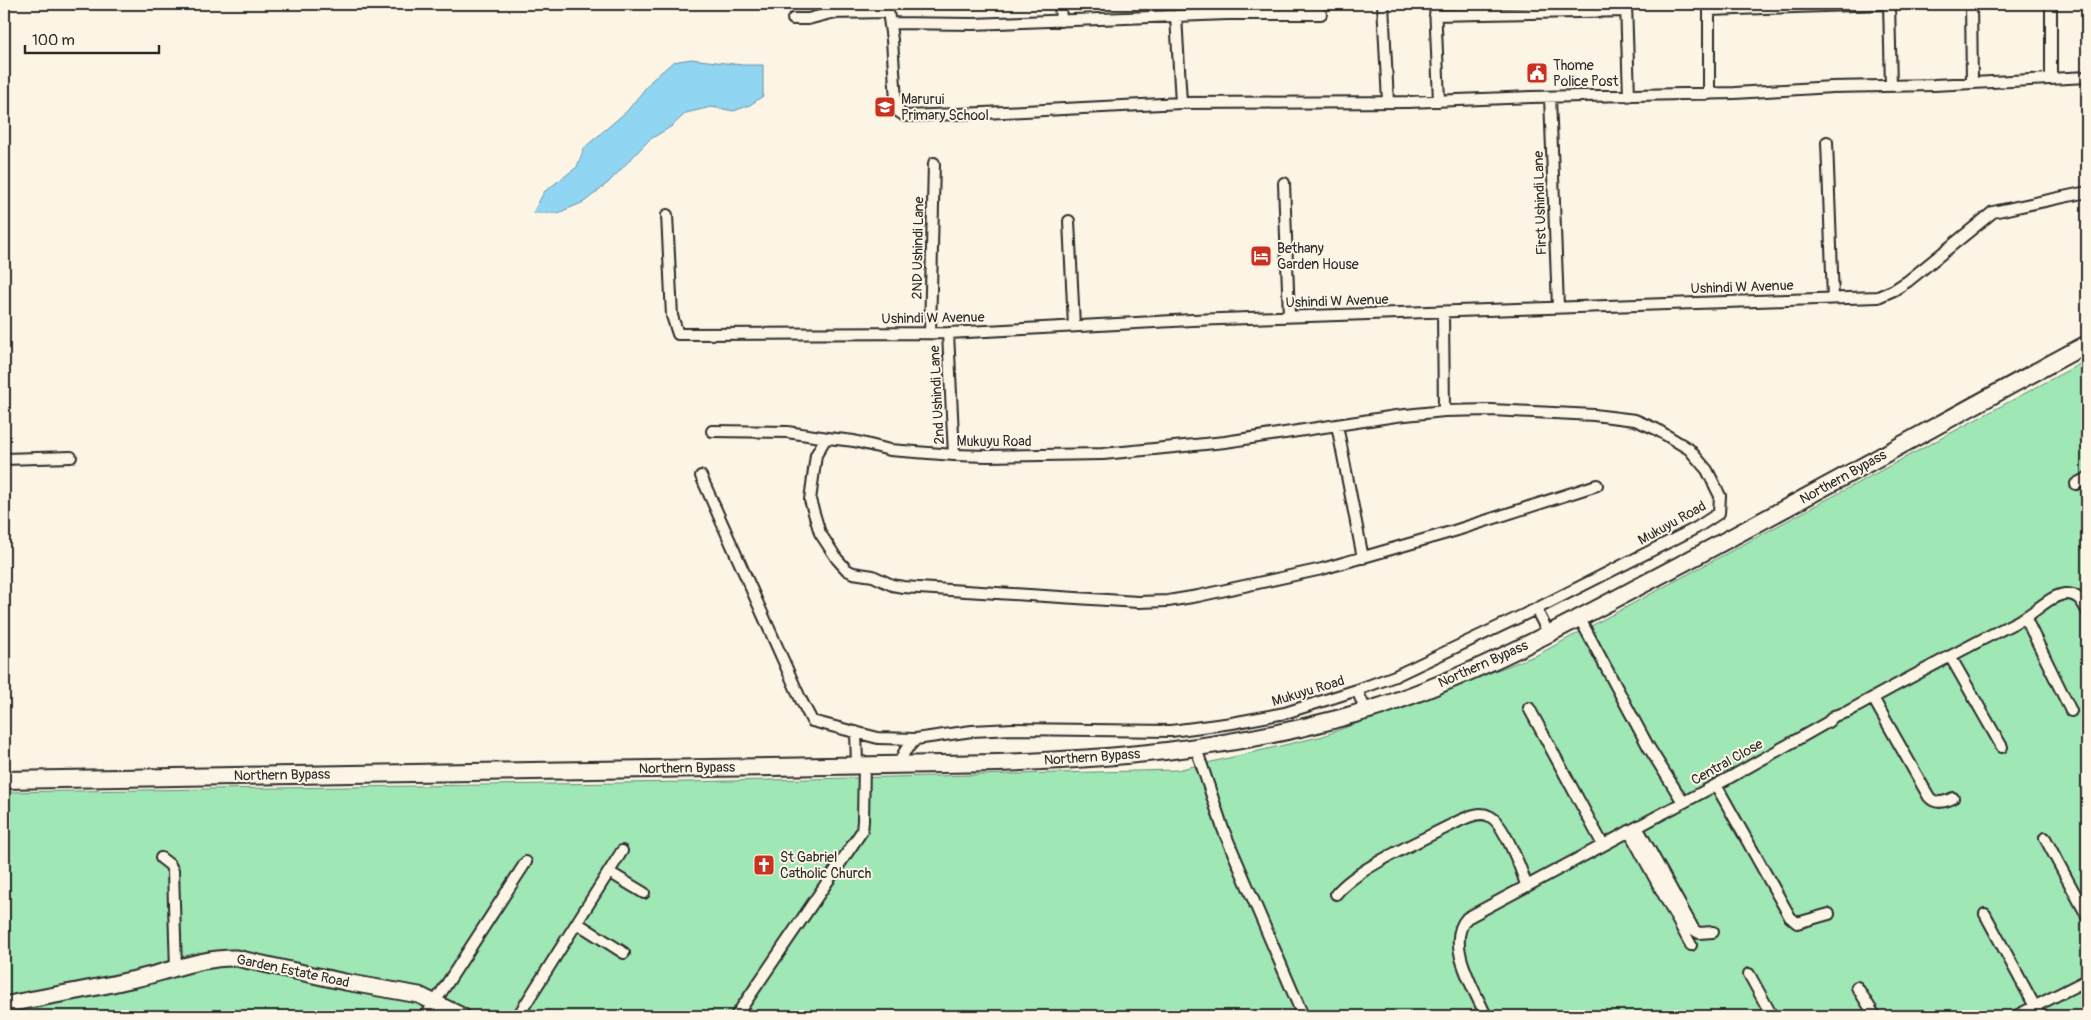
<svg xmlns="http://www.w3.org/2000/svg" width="2091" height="1020" font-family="Pangolin,sans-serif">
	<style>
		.green { fill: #9fe7b5; stroke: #658970 }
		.water { fill: #90d5f2; stroke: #6891a2 }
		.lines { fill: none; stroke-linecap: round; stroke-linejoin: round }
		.street-casing { stroke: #2b2b2b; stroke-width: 14 }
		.secondary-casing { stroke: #2b2b2b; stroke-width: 19 }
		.primary-casing { stroke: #2b2b2b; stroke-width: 20 }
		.street { stroke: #fcf5e5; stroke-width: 10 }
		.secondary { stroke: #fcf5e5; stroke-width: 15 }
		.primary { stroke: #fcf5e5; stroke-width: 16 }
		.labels { text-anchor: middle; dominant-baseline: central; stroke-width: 4; stroke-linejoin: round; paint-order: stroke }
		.poi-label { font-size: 14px; fill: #2b2b2b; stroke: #fcf5e5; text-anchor: start }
		.street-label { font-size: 14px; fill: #2b2b2b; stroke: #fcf5e5 }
	</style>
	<rect width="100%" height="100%" fill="#fcf5e5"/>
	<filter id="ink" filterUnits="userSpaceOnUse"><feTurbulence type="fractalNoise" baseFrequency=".02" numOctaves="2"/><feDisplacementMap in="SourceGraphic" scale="10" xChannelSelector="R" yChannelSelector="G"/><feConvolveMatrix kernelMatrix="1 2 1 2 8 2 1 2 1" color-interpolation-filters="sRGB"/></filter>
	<g filter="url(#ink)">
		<path class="green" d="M2087,360V1016H4V792L688,782L1177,770L1323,736L1537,655Z"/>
		<path class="water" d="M691,59L742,65H763V96L750,105L734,111L711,107L686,113L672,126L649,140L608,183L584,202L558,213H533L544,192L577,167L584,148L627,111L652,80L673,62Z"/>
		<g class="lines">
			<g class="street-casing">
				<path id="street" d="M887,4L892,40L896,101L899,112L905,116L984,113L1181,103L1408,102L1532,97L1735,93L1832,87L1934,85L2087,77
					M1060,4L1061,21
					M1383,4L1388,102
					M1435,4L1439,101
					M1626,4L1629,96
					M1889,4L1891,86
					M1971,4L1972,82
					M1709,5V94
					M1709,10L1884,4
					M1435,15L1626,11
					M1176,16L1181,103
					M793,19H808L831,13L887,12
					M890,23L973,24L1227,14H1321
					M2051,78V4
					M1550,97L1558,307
					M1827,142L1833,298
					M1284,183L1289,316
					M667,215L672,316L678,334L948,333L1192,320L1878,297L1894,290L1908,281L1993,212L2087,192
					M1069,221L1074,326
					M1443,313L1444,411
					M930,333L934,163
					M948,333L954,455
					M1337,425L1363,558
					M712,431L787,432L828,438
					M4,459L71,457
					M701,476L800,698L812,721L878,738L916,739
					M2076,484L2087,478
					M1536,609L1549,634
					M2025,617L2071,711
					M1580,619L1648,746L1683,802
					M1950,656L2002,747
					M1357,690L1366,711
					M1873,698L1929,797C1936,805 1945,802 1953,798
					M1529,708L1603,845
					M856,732L857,764
					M1196,748L1223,829L1303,1016
					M899,763L905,751L916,739L972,731L1013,729L1171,731L1232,723L1285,713L1357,690L1395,676L1536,609L1696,528L1719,513L1720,496L1707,470L1689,449L1656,429L1635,420L1594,415L1491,410L1444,411L1396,416L1225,442L1103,454L988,456L954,455L890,450L854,441L828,438L824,441L816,455L810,500L820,533L837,559L847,570L853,573L873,576L892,585L903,587L1138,602L1168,601L1198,596L1322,569L1454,531L1597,485
					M1716,785L1790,917L1797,923L1829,914
					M1637,827L1694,930L1699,933L1713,932
					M1629,831L1691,945
					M2045,838L2087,916
					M161,858L170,865L173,871L176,969
					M609,872L644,893
					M1336,894C1359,866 1425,839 1459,821C1468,817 1480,811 1489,816C1503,821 1522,871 1526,885
					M1985,914L2040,1016
					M577,923L624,953
					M1749,974L1772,1016
					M1857,987L1875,1016
					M426,1016L526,862
					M518,1016L622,851
					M736,1016L862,831L863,821L864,764
					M1486,1016C1475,990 1444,943 1467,918L1729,778L1828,722L1834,716L1847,712C1905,680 1963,649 2022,619C2036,612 2049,596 2065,594C2077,593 2082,601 2087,611
					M2016,1016L2087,980"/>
			</g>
			<g class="secondary-casing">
				<path id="secondary" d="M4,1005C48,996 92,989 135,979C168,972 202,957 236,958L345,982L419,995L462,1016"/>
			</g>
			<g class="primary-casing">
				<path id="primary" d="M4,780L998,763C1111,759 1224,749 1333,720C1354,714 1376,709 1396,701C1480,671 1559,629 1638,587C1789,508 1937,425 2087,344"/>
			</g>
			<use href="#street" class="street"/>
			<use href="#secondary" class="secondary"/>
			<use href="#primary" class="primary"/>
		</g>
	</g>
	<defs>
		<g id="civic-square" transform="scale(1.125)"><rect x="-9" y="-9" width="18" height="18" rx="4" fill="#c8321e" stroke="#fcf5e5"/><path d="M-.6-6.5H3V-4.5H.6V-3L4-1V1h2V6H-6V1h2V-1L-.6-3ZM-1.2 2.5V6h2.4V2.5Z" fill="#fff"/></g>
		<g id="school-square" transform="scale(1.125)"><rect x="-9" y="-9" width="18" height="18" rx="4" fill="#c8321e" stroke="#fcf5e5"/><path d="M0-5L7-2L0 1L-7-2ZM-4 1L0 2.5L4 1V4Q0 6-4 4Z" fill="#fff"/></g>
		<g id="hotel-square" transform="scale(1.125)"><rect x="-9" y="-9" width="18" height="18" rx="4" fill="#c8321e" stroke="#fcf5e5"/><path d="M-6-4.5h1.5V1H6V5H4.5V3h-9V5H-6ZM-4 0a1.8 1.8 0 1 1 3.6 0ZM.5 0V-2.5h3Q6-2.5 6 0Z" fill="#fff"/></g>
		<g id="church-square" transform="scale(1.125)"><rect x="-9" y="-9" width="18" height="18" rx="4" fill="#c8321e" stroke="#fcf5e5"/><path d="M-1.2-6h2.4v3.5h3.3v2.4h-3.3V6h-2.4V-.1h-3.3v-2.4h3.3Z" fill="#fff"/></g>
	</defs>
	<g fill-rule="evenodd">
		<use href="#civic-square" x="1537" y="73"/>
		<use href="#school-square" x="885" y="107"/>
		<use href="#hotel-square" x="1261" y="256"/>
		<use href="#church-square" x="764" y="865"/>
	</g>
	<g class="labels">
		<g class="poi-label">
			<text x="1553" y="65">Thome<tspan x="1553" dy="16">Police Post</tspan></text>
			<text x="901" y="99">Marurui<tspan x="901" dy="16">Primary School</tspan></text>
			<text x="1277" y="248">Bethany<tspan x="1277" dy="16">Garden House</tspan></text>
			<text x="780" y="857">St Gabriel<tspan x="780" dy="16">Catholic Church</tspan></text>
		</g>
		<g class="street-label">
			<text transform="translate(1540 203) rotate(-92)">First Ushindi Lane</text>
			<text transform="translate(918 248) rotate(-89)">2ND Ushindi Lane</text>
			<text transform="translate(1742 287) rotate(-2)">Ushindi W Avenue</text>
			<text transform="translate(1337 301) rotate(-2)">Ushindi W Avenue</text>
			<text transform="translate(933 318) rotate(-1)">Ushindi W Avenue</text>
			<text transform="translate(937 395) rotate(-93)">2nd Ushindi Lane</text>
			<text x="994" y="441">Mukuyu Road</text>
			<text transform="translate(1843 477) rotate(-29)">Northern Bypass</text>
			<text transform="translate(1672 523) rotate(-29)">Mukuyu Road</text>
			<text transform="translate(1483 664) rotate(-24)">Northern Bypass</text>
			<text transform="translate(1308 691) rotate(-17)">Mukuyu Road</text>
			<text transform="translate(1092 757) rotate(-4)">Northern Bypass</text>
			<text transform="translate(1727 762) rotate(-29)">Central Close</text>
			<text transform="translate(687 768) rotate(-1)">Northern Bypass</text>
			<text transform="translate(282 775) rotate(-1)">Northern Bypass</text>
			<text transform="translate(293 971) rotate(12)">Garden Estate Road</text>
		</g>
	</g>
	<rect width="2091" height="1020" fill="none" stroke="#fcf5e5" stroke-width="20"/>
	<rect x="10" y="10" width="2071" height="1000" fill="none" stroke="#2b2b2b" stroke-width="2" filter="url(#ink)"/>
	<path d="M25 45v8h134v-8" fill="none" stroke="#2b2b2b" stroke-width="2.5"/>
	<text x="32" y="45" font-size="15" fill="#2b2b2b" stroke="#fcf5e5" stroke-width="4" paint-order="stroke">100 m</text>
</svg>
